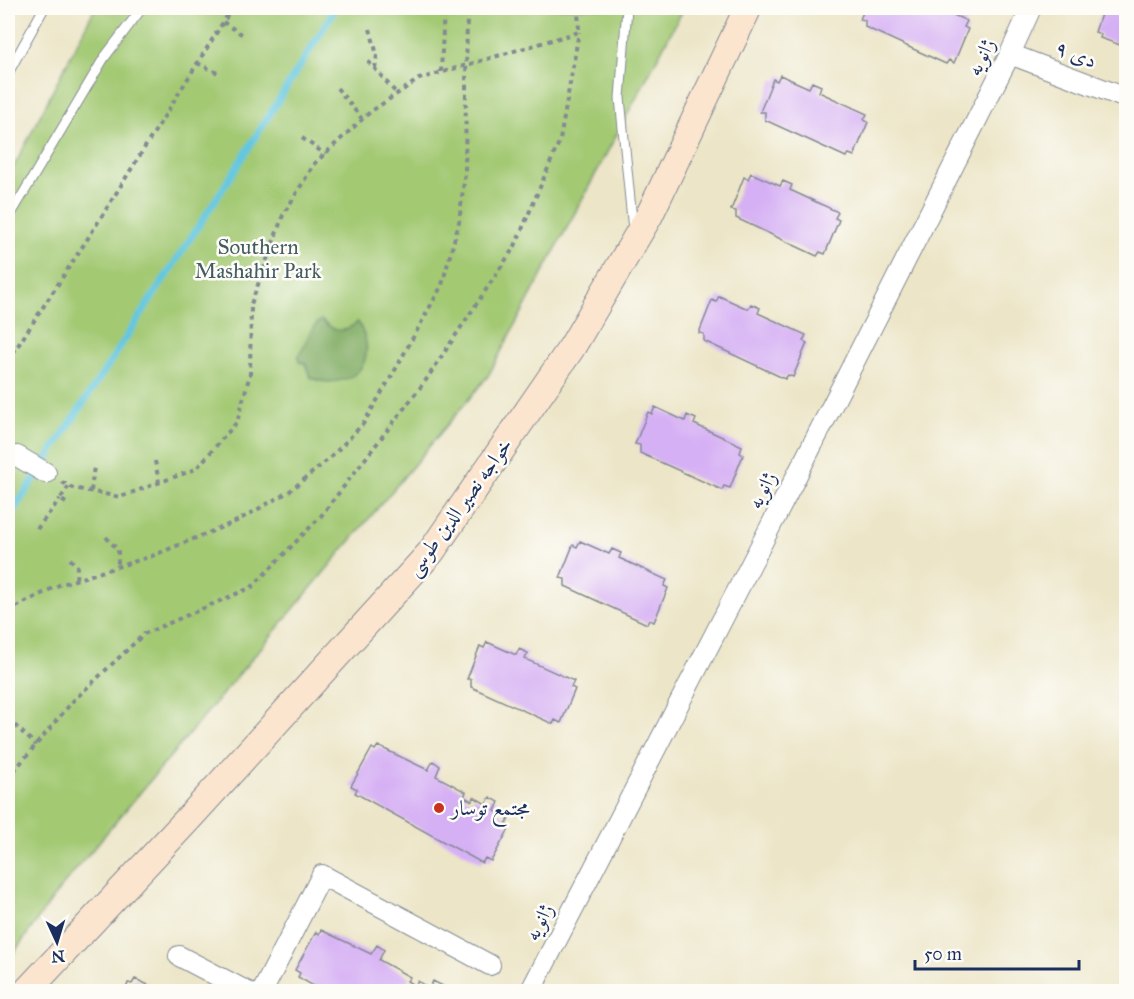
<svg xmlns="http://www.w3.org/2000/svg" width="1134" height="999" font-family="'IM FELL Great Primer',Amiri,serif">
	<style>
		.green { fill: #a3c973; stroke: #5f7c68; stroke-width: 1.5 }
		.forest { fill: #82ad65; stroke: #4e6e62; stroke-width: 1.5 }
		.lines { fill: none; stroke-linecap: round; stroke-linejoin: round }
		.stream { stroke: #63c7e0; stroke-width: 7 }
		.building { fill: #d6b0f4 }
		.lane-casing { stroke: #848a92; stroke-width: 11 }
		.street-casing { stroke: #848a92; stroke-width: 22 }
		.secondary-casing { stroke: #848a92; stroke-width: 29 }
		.path { stroke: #848a92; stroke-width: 4; stroke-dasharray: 4.5 4.5; stroke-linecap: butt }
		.lane { stroke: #fff; stroke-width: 9 }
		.street { stroke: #fff; stroke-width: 20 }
		.secondary { stroke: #fce5cf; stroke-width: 27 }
		.poi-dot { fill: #c8321e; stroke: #fdfcf7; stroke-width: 2 }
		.labels { text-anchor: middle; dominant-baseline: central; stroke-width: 5; stroke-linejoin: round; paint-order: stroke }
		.street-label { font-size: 21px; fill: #1b2f5e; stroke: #fdfcf7 }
		.park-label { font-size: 21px; fill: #445d64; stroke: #fdfcf7 }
		.poi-label { font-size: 21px; fill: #1b2f5e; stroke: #fdfcf7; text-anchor: start }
	</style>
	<rect width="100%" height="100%" fill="#fdfcf7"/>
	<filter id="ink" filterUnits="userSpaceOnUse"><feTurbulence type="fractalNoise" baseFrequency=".0167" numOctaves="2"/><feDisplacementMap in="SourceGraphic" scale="12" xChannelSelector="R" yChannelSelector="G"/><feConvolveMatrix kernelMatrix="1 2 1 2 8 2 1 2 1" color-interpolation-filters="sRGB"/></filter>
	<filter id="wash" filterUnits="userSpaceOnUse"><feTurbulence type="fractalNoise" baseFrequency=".008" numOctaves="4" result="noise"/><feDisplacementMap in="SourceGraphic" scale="24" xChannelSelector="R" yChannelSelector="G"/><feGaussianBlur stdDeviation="1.35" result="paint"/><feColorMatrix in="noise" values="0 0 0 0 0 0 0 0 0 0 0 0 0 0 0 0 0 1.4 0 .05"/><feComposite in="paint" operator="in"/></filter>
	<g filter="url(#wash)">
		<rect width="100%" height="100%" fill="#ece5c7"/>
		<path class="green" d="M95,8H684L488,376L58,891L8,961V175L17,161Z"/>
		<path class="forest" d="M321,320C336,333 342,334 358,322C363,332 368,342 366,354C362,381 331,387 310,377L305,363L299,362L298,356C308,342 307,331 321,320Z"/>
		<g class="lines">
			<path class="stream" d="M8,519L233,173L336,8"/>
		</g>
		<g id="blocks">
			<path class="building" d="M865,8H938L967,21L964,27L968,29L954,63L949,60L946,64L865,27V20L860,19Z
				M1103,8H1126V47L1100,38L1101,34L1095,32Z
				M780,75L809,88L812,82L821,86L819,92L867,114L864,120L868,122L854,156L849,154L846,157L765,120V112H760L773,79L777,81Z
				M751,173L780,186L783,181L792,185L790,190L838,212L835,218L839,220L825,254L820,252L817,256L736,218V211L731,210L744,177L748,179Z
				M719,296L748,309L751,304L760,308L758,313L806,335L803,341L807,343L793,377L788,375L785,379L704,341V334L699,333L712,300L716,302Z
				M655,407L685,421L687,415L696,419L694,424L742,446L740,453L743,455L730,488L724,486L722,490L640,453V445L635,444L648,412L652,414Z
				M580,541L609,554L612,549L621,553L619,558L667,580L664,586L668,588L654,622L649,620L647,624L565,586V579L560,578L573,545L577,547Z
				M487,642L516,655L519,649L528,653L525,659L574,681L571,687L575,689L561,723L555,720L553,724L471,687V679H467L480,646L484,648Z
				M378,746L428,770L433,761L440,766L436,776L466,792L464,797L472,801L474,797L486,804L490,797L499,802L495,811L509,819L506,824L510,827L491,861L485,858L482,863L355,793L357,789L351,786L372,748L375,750Z
				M321,930L371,954L377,945L384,950L379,960L410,977L407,981L415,986L418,981L429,989L433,981L443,986L440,992H324L298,977L300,973L295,970L316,932L319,934Z
				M135,979L164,992H125L128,983L132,984Z"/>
		</g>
	</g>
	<g filter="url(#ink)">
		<use href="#blocks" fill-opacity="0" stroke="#848a92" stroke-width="1.5"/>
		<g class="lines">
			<g class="lane-casing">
				<path id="lane" d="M627,8L620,98L633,230
					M8,73L44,8
					M8,219L104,58L142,8"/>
			</g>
			<g class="street-casing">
				<path id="street" d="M1010,54L1126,98
					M17,456L46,473
					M179,956L248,992
					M262,992L322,875L490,965
					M530,992L796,477L1010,54L1031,8"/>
			</g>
			<g class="secondary-casing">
				<path id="secondary" d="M26,992L189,818L431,552L572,347L649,216L748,8"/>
			</g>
			<path class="path" d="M223,22L243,35
				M370,29L377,55L375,68
				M368,61L397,94
				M197,63L220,74
				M441,72L444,8
				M337,88L362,119
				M302,138L325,154
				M8,361L90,235L232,8
				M155,461L159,482
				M62,482L73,488L120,497L196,469L237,422L250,374L251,304L283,215L315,163L370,112L419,79L579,32L578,8
				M91,491L94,466
				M66,503L60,499L69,486
				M37,529L60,499
				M106,537L118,550V566
				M70,559L77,566L76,580
				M8,611L59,585L152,556L237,521L290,491L331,457L363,424L394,372L442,285L459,222L465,173L467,8
				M8,719L36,745
				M8,778L73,701L144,634L252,587L321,516L426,380L515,246L560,140L579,32"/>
			<use href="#lane" class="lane"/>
			<use href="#street" class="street"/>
			<use href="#secondary" class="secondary"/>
		</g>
	</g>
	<circle class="poi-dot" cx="439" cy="808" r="6"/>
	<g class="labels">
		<g class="street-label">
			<text transform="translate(1076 54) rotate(21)">۹ دی</text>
			<text transform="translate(981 57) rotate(-64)">ژانویه</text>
			<text transform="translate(762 490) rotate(-63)">ژانویه</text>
			<text transform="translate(459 507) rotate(-54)">خواجه نصیر الدین طوسی</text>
			<text transform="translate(539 922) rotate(-63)">ژانویه</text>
		</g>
		<g class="park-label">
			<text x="258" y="247">Southern<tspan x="258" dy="24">Mashahir Park</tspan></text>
		</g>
		<g class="poi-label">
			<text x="451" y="808">مجتمع توسار</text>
		</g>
	</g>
	<rect width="1134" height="999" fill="none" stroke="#fdfcf7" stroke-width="30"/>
	<g transform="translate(57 942) rotate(176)" stroke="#fdfcf7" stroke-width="4.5" paint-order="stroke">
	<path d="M0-4.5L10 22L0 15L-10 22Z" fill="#1b2f5e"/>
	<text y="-9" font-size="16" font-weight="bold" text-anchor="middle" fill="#1b2f5e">N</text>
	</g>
	<path d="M915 960v9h164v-9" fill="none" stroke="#1b2f5e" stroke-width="3"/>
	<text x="924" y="960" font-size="18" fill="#1b2f5e" stroke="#fdfcf7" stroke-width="4.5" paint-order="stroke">50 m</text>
</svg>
